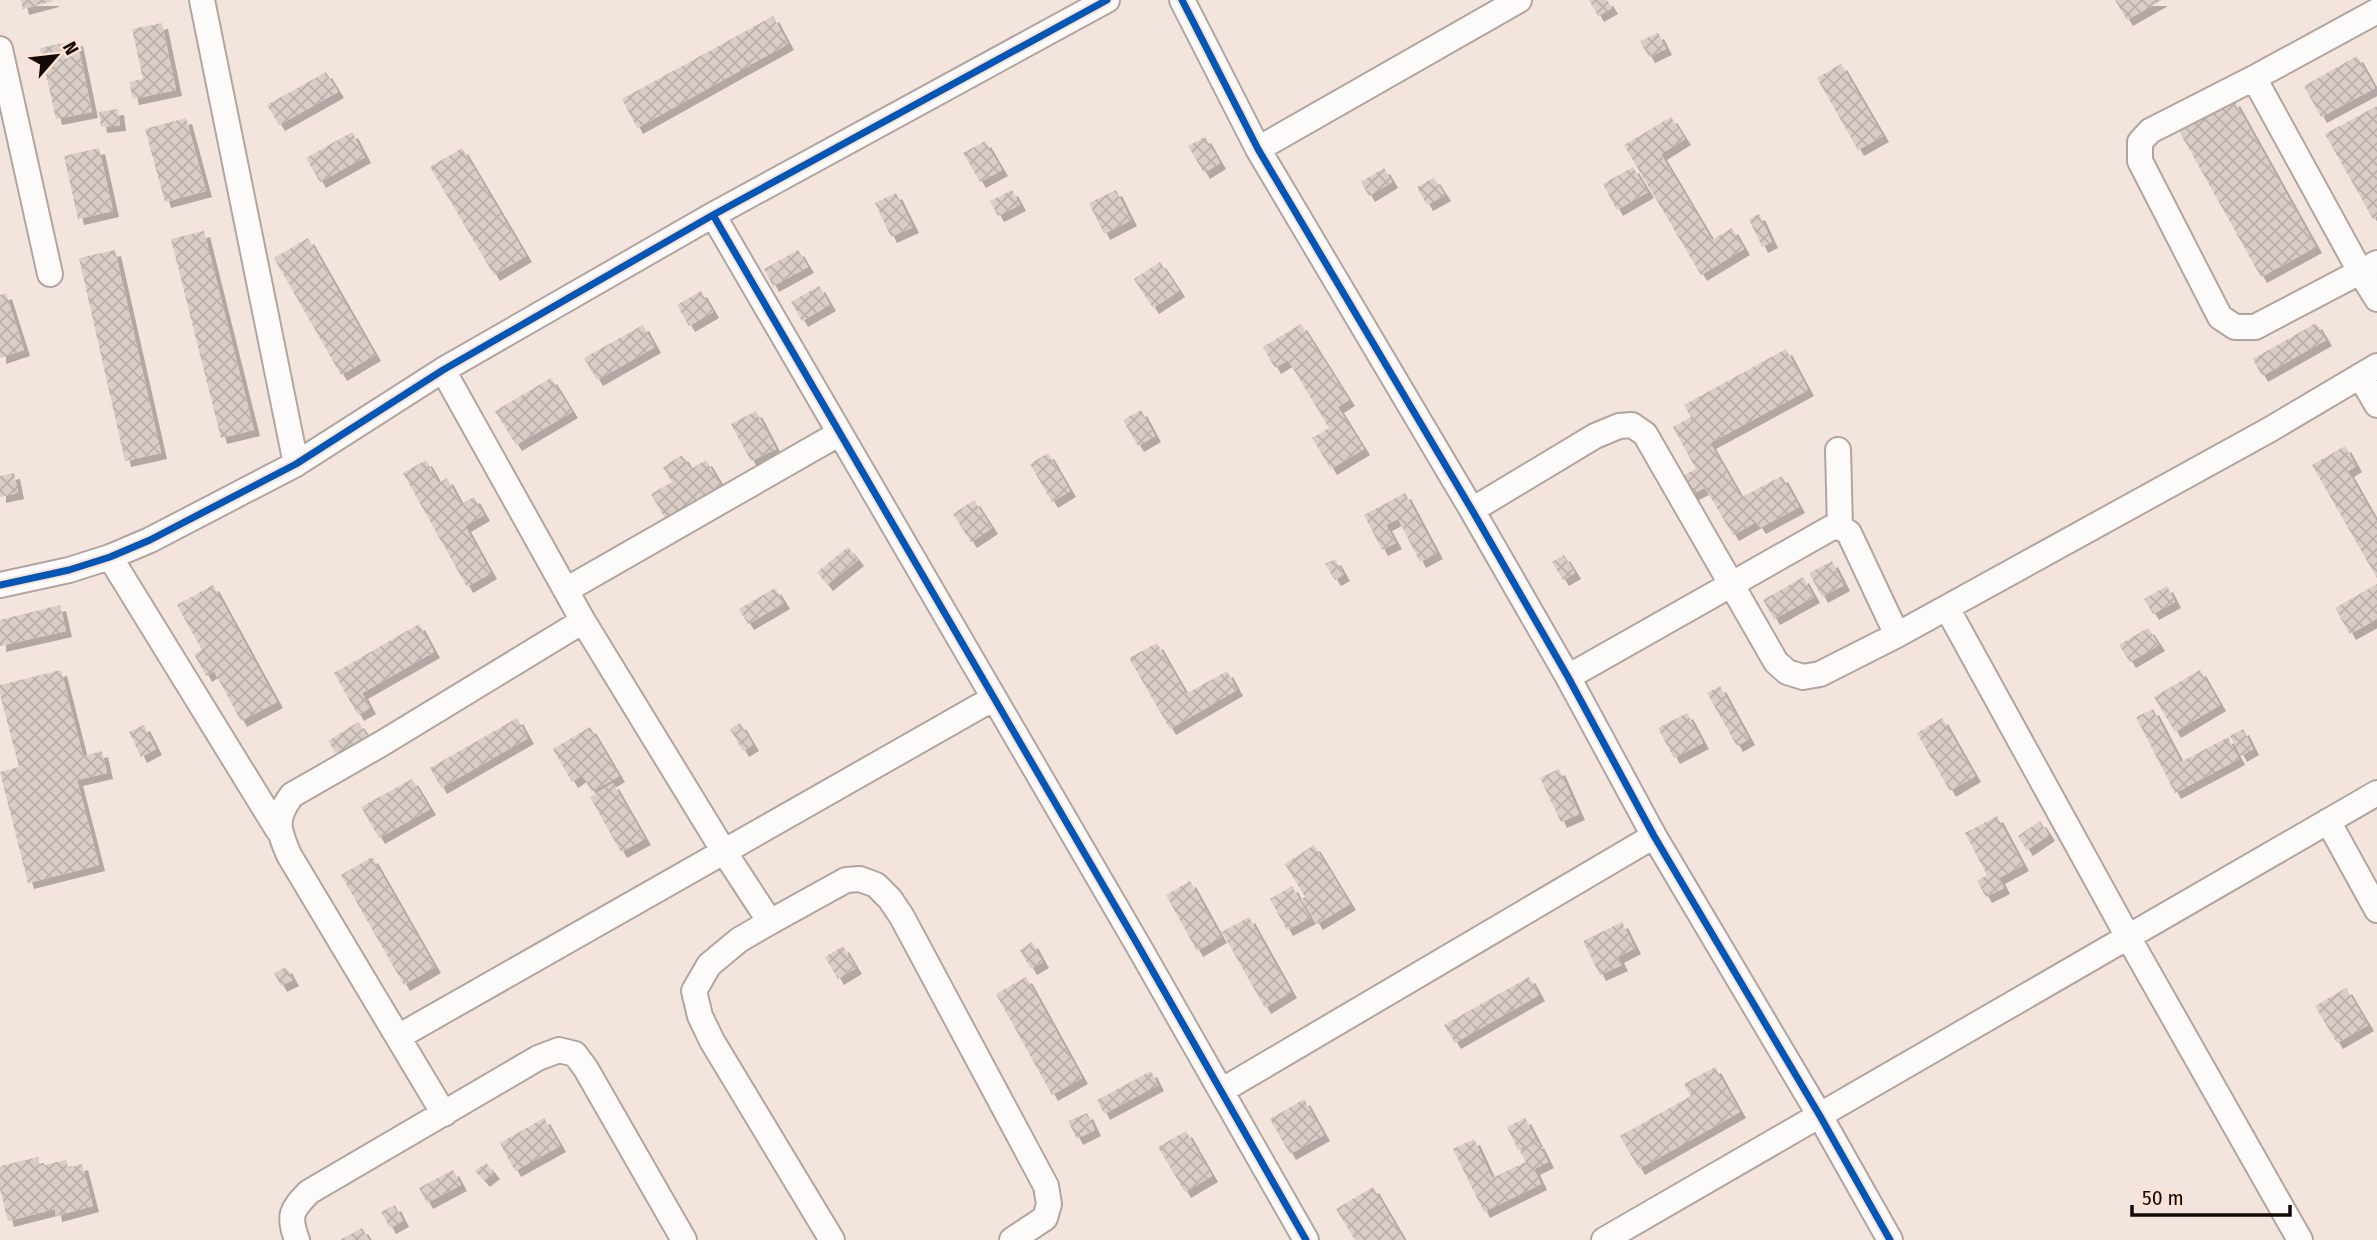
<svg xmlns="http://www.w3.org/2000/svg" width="2377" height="1240" font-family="'Fira Sans Condensed',sans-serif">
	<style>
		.building { fill: url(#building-cross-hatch); filter: url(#shadow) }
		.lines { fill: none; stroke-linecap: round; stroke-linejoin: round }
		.minor-casing { stroke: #b2a59f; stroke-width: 28 }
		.minor { stroke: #fdfbfa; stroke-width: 24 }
		.cycleway-casing { stroke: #fde1d3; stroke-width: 11 }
		.cycleway { stroke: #0057b8; stroke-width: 7 }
	</style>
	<defs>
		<pattern id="building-cross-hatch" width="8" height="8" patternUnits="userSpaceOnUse" patternTransform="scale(1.75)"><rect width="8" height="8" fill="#dacdc7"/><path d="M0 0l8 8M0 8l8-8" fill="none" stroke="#baafa9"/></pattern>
		<filter id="shadow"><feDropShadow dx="6" dy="6" stdDeviation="0" flood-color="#0004"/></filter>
	</defs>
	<rect width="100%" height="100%" fill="#f3e4dd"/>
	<path class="building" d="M21,0H53V1L23,9Z
		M1589,0H1607L1612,8L1598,16Z
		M2115,0H2162L2127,20Z
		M773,16L788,44L637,128L622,99Z
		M162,23L176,90L133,99L129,82L143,79L132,29Z
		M1658,33L1666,49L1649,57L1640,41Z
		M77,40L92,112L56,119L40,48Z
		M2357,56L2375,88L2321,117L2304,86Z
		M1841,64L1883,136L1858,150L1817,78Z
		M326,72L338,92L279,125L267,105Z
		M2234,100L2316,247L2261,277L2179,131Z
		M2377,106V216L2373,219L2325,134Z
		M118,109L120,125L101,127L99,112Z
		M1671,117L1685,139L1661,154L1712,240L1732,228L1744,249L1701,275L1624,145Z
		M186,118L206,191L165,202L145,129Z
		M352,132L365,157L320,182L306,158Z
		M1205,137L1220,163L1204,173L1188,146Z
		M985,141L1002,170L980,182L963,153Z
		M99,148L113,211L78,219L64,156Z
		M462,148L526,256L494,275L430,167Z
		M1633,167L1648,192L1617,210L1603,184Z
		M1384,168L1392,182L1369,196L1361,182Z
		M1434,178L1445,195L1427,205L1417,187Z
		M1012,190L1020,205L998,216L990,201Z
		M1116,190L1131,220L1104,234L1089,203Z
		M896,193L913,227L891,237L875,203Z
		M1759,214L1772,242L1762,247L1749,219Z
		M204,231L254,430L221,438L171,239Z
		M308,238L375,355L341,375L274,258Z
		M115,250L161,453L125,461L79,258Z
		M798,250L808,267L773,286L764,269Z
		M1160,262L1179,291L1153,308L1134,279Z
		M819,286L830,305L802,321L791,302Z
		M701,291L713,312L689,326L677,305Z
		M6,293L24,350L0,358V295Z
		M2316,323L2326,340L2262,376L2253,359Z
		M1301,324L1349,400L1338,407L1364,449L1331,469L1312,438L1329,428L1288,360L1275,368L1263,347Z
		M643,325L655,347L597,380L584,358Z
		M1786,349L1808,390L1710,443L1753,518L1742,497L1782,476L1799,507L1760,528L1756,522L1733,535L1705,488L1685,498L1675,480L1696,469L1673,427L1691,417L1684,405Z
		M551,378L572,412L516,445L495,411Z
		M1141,410L1155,436L1138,446L1123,420Z
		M756,411L776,449L751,461L731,424Z
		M2345,446L2356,466L2348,471L2377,522V578L2312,465Z
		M1048,453L1070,491L1052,502L1030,464Z
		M682,455L691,469L706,460L721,485L665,518L651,494L672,482L663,467Z
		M426,460L439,483L447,478L461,504L474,497L484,515L465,526L491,573L467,587L403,473Z
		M14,473L18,493L0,497V476Z
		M1405,493L1437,553L1420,562L1398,519L1386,525L1396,543L1382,550L1364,515Z
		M974,500L992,528L971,542L953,514Z
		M848,547L858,560L827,585L817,572Z
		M1564,555L1575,573L1563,580L1552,562Z
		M1335,559L1344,575L1335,580L1325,564Z
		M1832,561L1844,585L1822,597L1809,573Z
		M1803,577L1814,597L1774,619L1763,600Z
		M2377,584V619L2350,634L2335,608Z
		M213,585L277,702L241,721L214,671L206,676L194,654L202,650L177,605Z
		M2167,586L2175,602L2153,614L2144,599Z
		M775,588L784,603L748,624L739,609Z
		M60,605L66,631L0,646V620Z
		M419,624L434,652L362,693L370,708L358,715L334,673Z
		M2148,628L2159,645L2130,662L2119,645Z
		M1157,643L1186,694L1227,671L1237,690L1170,729L1129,658Z
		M61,670L83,756L102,751L107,773L77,780L99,865L28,883L0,772L19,767L0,694V685Z
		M2200,670L2220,705L2175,732L2154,697Z
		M1720,686L1749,739L1737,746L1707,693Z
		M2153,709L2181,762L2228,737L2239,759L2175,793L2136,717Z
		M1687,713L1703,743L1674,758L1658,728Z
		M517,718L528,738L441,788L430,768Z
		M1942,718L1975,776L1950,791L1917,733Z
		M358,722L368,737L338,757L328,741Z
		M740,723L753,745L743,751L730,729Z
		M144,725L156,749L141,757L129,732Z
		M590,727L619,776L592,792L582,775L572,782L553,749Z
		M2243,729L2253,749L2241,756L2230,736Z
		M1559,769L1579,814L1561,822L1540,778Z
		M412,779L430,809L379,838L361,807Z
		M613,783L645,839L621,852L590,797Z
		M1997,816L2023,865L1999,878L2004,888L1986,897L1977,881L1987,875L1965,833Z
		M2040,821L2049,835L2027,850L2018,836Z
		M1314,845L1350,904L1317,924L1301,899L1305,897L1285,864Z
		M372,857L435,967L404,985L341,875Z
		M1190,881L1221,937L1197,951L1166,895Z
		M1292,886L1310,918L1287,930L1270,899Z
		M1249,917L1291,992L1265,1008L1222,932Z
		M1622,922L1635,948L1618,957L1622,965L1600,975L1583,941Z
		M1032,942L1043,962L1031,969L1020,950Z
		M843,946L856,968L838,979L825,957Z
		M286,967L293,980L281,986L274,973Z
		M1026,977L1082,1078L1052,1095L996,994Z
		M1529,977L1539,995L1455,1043L1444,1025Z
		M2346,988L2368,1025L2337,1043L2315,1006Z
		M1715,1067L1740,1112L1639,1169L1620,1136L1691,1096L1684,1084Z
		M1151,1071L1158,1085L1104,1114L1097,1100Z
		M1304,1099L1324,1135L1290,1154L1270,1119Z
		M1087,1113L1095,1130L1077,1139L1068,1121Z
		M544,1118L560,1146L515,1171L500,1143Z
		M1525,1118L1537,1141L1518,1150L1507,1127Z
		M1186,1131L1212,1176L1185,1192L1158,1147Z
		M1474,1139L1492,1178L1526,1162L1520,1151L1538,1142L1548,1162L1534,1169L1541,1184L1484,1212L1453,1149Z
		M38,1157L40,1166L66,1160L68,1168L82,1164L93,1206L56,1216L55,1209L8,1221L0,1189V1166Z
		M486,1163L494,1173L484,1181L475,1171Z
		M453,1170L461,1185L427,1203L419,1188Z
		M1373,1187L1404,1240H1355L1336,1209Z
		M395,1205L403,1221L390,1228L381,1212Z
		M362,1228L369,1240H340Z"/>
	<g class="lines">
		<g class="minor-casing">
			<path id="minor" d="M202,0L296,464
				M1182,0L1258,149L1472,510L1568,677L1654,836L1820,1116L1890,1240
				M2377,11L2254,78L2150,131L2140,142V161L2220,317L2235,327H2255L2377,263
				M0,49L50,274
				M2254,78L2361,273L2377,299
				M1258,149L1519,0
				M713,215L1139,947L1306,1240
				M443,370L583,621L381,744L292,795C274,819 278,829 289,855L444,1114
				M2360,376L2377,405
				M1838,450L1840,527
				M1472,510L1595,436L1619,426L1632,425L1645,434L1776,662L1787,672L1803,677L1820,674L1897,635L2269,430L2377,366
				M110,557L278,830
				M0,585L69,570L110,557L150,540L296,464L443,370L713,215L1107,0
				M566,590L840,433
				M1947,608L2127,935L2300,1240
				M583,621L723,850L770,922L739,940L709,965L694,991L700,1016L712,1041L832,1240
				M1568,677L1831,528L1840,527L1849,533L1897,635
				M2328,821L2377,910
				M770,922L846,880L860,879L876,885L890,899L902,917L1046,1186L1049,1204L1045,1218L1012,1240
				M398,1037L994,698
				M1221,1091L1654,836
				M297,1240C288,1216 291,1210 309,1192L538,1058L559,1050L575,1054L586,1069L684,1240
				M1604,1240C1862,1092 2118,940 2377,793"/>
		</g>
		<use href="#minor" class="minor"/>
		<g class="cycleway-casing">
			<path id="cycleway" d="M1182,0L1258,149L1472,510L1568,677L1654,836L1820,1116L1890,1240
				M713,215L1139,947L1306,1240
				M0,585L69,570L110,557L150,540L296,464L443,370L713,215L1107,0"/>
		</g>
		<use href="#cycleway" class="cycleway"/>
	</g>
	<g transform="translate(56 56) rotate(62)" stroke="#fde1d3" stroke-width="5" paint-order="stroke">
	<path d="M0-5L12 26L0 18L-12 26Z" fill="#130904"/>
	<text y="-10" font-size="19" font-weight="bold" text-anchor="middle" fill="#130904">N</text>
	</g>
	<path d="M2132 1205v10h158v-10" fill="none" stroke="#130904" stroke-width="3.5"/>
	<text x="2142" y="1205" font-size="21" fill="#130904" stroke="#fde1d3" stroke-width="5" paint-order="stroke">50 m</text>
</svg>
